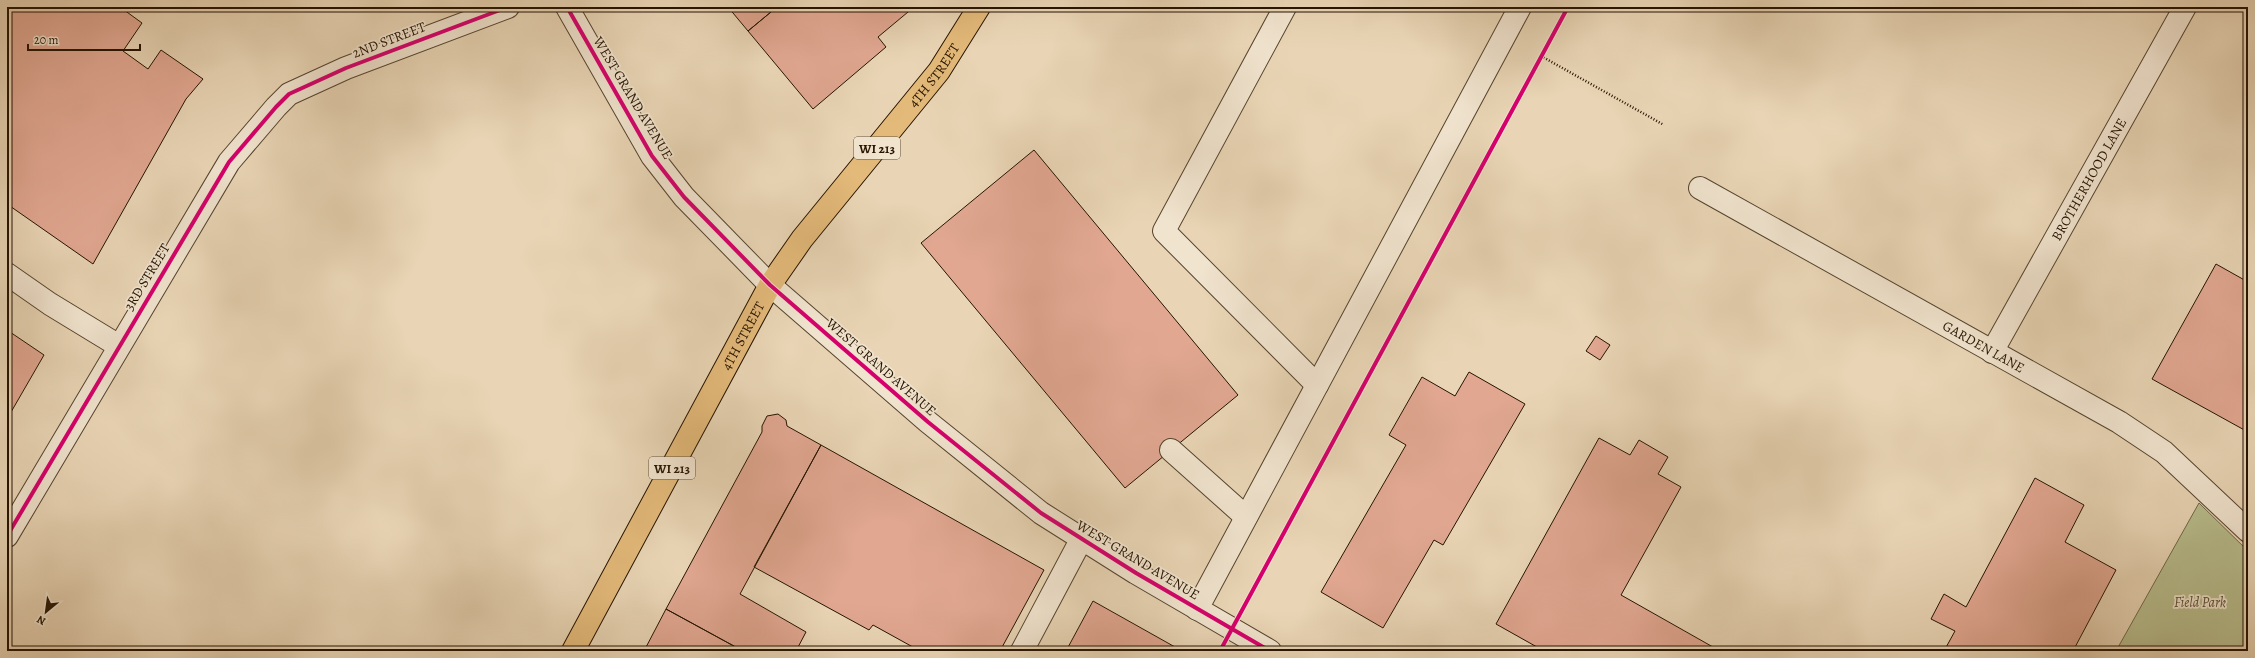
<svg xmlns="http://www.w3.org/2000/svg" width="2255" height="658" font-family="Alegreya,serif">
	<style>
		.green { fill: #b8bd8d; stroke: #6e6847 }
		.building { fill: #e1a791; stroke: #251301 }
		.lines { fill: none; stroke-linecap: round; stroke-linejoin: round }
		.minor-casing { stroke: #56442e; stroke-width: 24 }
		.major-casing { stroke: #251301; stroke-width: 24 }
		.path { stroke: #251301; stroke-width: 2.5; stroke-dasharray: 1 2; stroke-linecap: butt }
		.minor { stroke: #f1e4cf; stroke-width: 22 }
		.major { stroke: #e4ba7a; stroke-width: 22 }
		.cycleway-casing { stroke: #f1e4cf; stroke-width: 6 }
		.cycleway { stroke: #d6006c; stroke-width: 4 }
		.labels { text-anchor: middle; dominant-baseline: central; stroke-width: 3.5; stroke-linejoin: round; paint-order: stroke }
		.shield { fill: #f1e4cf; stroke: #62523f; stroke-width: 1 }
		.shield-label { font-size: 13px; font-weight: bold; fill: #251301 }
		.street-label { font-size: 14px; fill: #251301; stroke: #f1e4cf }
		.park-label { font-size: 14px; font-style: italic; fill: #584e32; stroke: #f1e4cf }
	</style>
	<rect width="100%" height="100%" fill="#e9d5b5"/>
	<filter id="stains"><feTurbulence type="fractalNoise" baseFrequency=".005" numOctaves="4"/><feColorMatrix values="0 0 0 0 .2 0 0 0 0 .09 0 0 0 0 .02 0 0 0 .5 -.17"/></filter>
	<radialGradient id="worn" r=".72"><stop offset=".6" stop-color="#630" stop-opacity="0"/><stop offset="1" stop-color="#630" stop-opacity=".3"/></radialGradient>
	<path class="green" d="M2199,503L2248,551V651H2116Z"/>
	<path class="building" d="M7,7H120L142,23L123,51L148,69L161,50L203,79L186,99L93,264L7,204Z
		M728,7H777L748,31Z
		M777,7H914L878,37L886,47L813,109L748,31Z
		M1034,150L1238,395L1125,488L921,243Z
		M2216,264L2248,282V432L2152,379Z
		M7,330L44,355L7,419Z
		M1596,336L1610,345L1600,360L1586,351Z
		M1469,372L1525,404L1443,545L1434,540L1383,628L1321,592L1406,445L1389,435L1422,377L1455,396Z
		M778,414L786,420L787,426L821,445L740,594L806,632L796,651H743L666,609L762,432V426L767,416Z
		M1599,438L1630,455L1639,440L1668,457L1658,474L1681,487L1621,595L1720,651H1544L1496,624Z
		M821,445L1044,570L1000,651H920L873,625L869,630L754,567Z
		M2035,478L2084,505L2065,542L2116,570L2073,651H1944L1955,631L1931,619L1944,594L1966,607Z
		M1093,601L1175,647L1173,651H1066Z
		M666,609L743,651H644Z"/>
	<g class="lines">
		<g class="minor-casing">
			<g id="minor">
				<path d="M567,7L652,156L684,197L770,285L928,422L1041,513L1136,573L1270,651"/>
				<path d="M1285,7L1164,231L1317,385"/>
				<path id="s1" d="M1700,188L2119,422L2164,452L2248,531"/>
				<path d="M7,274L50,304L119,346"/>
				<path id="s2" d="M1992,352L2185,7"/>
				<path d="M1171,450L1246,517"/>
				<path d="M7,536L229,162L276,107L289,94L346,68L508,7"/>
				<path d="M1197,609L1520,7"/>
				<path d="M1022,651L1081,540"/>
			</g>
		</g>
		<g class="major-casing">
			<g id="major">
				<path id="s3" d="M573,651L770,285L802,239L939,71L979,7"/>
			</g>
		</g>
		<path class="path" d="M1541,56L1664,125"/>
		<use href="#minor" class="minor"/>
		<use href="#major" class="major"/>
		<g class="cycleway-casing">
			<path id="cycleway" d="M567,7L652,156L684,197L770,285L928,422L1041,513L1136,573L1270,651
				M7,536L229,162L276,107L289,94L346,68L508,7
				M1220,651L1568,7"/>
		</g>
		<use href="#cycleway" class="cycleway"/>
	</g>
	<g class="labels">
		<g class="shield">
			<rect x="854" y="137" width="46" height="22" rx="3"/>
			<rect x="649" y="457" width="46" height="22" rx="3"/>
		</g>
		<g class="shield-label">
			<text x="877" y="148">WI 213</text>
			<text x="672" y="468">WI 213</text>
		</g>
		<g class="street-label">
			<text transform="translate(389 40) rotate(-21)">2ND STREET</text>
			<text stroke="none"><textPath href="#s3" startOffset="682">4TH STREET</textPath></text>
			<text transform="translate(633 98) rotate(59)">WEST GRAND AVENUE</text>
			<text stroke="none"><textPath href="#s2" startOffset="198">BROTHERHOOD LANE</textPath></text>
			<text transform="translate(147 277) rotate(-59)">3RD STREET</text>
			<text stroke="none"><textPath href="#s3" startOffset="358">4TH STREET</textPath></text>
			<text stroke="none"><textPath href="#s1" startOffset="325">GARDEN LANE</textPath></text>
			<text transform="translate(881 367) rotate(41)">WEST GRAND AVENUE</text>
			<text transform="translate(1138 560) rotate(31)">WEST GRAND AVENUE</text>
		</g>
		<g class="park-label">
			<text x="2200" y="602">Field Park</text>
		</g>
	</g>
	<rect width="2255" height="658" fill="none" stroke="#e9d5b5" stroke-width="24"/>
	<rect x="8" y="8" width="2239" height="642" fill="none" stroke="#251301" stroke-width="2"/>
	<rect x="12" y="12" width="2231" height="634" fill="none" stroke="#251301"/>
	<g transform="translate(46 612) rotate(209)" stroke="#f1e4cf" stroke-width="3" paint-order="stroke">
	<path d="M0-3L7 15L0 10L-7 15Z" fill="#251301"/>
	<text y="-6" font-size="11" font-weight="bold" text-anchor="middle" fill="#251301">N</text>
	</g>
	<path d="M28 44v6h112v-6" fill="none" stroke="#251301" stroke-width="2"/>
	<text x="34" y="44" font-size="12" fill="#251301" stroke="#f1e4cf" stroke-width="3" paint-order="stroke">20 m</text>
	<rect width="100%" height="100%" filter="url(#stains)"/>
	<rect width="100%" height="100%" fill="url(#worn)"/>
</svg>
